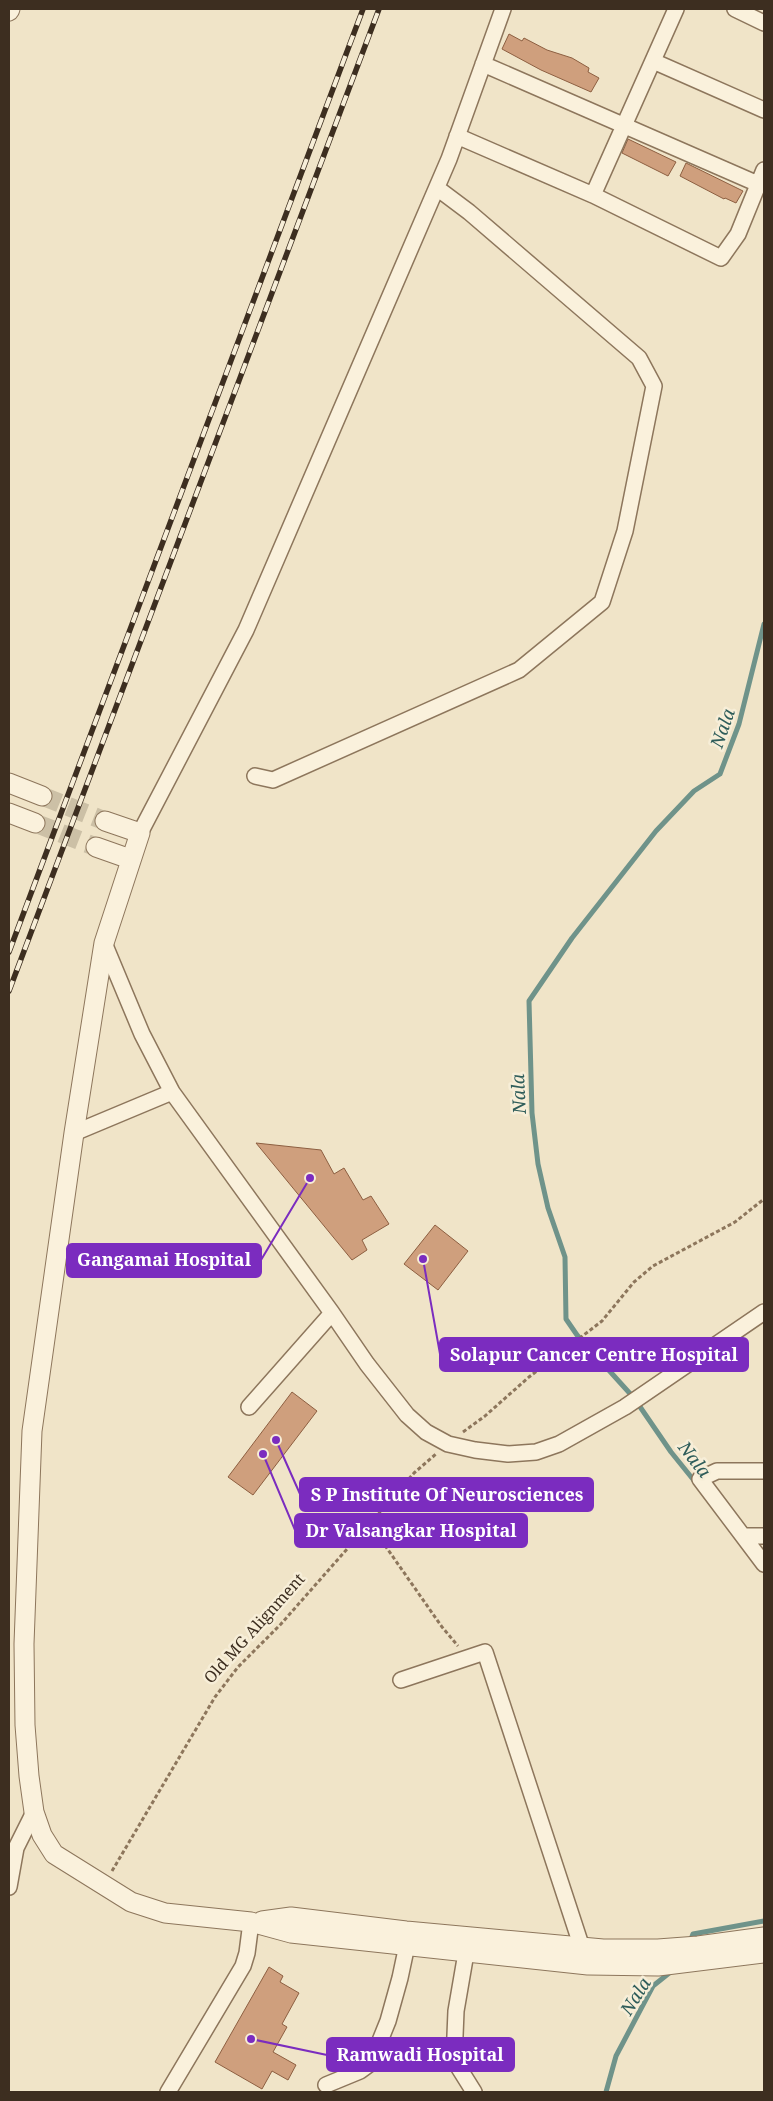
<svg xmlns="http://www.w3.org/2000/svg" width="773" height="2101" font-family="'Noto Serif',serif">
	<style>
		.lines { fill: none; stroke-linecap: round; stroke-linejoin: round }
		.stream { stroke: #6f938a; stroke-width: 5 }
		.building { fill: #cf9f7d; stroke: #8d5f41 }
		.tertiary-tunnel { stroke: #ccc0a6; stroke-width: 19; stroke-dasharray: 19 9; stroke-linecap: butt }
		.minor-casing { stroke: #8d765c; stroke-width: 18 }
		.tertiary-casing { stroke: #8d765c; stroke-width: 21 }
		.path { stroke: #8d765c; stroke-width: 3; stroke-dasharray: 4 2.5; stroke-linecap: butt }
		.minor { stroke: #faf1dc; stroke-width: 15 }
		.tertiary { stroke: #faf1dc; stroke-width: 19 }
		.rail-casing { stroke: #3d2e20; stroke-width: 5.5 }
		.rail { stroke: #f7eed8; stroke-width: 4; stroke-dasharray: 11; stroke-linecap: butt }
		.labels { text-anchor: middle; dominant-baseline: central; stroke-width: 5; stroke-linejoin: round; paint-order: stroke }
		.street-label { font-size: 16px; fill: #3d2e20; stroke: #f7eed8 }
		.water-label { font-size: 18px; font-style: italic; fill: #2f5d5a; stroke: #f7eed8 }
		.leader { fill: none; stroke: #7b2cbf; stroke-width: 2 }
		.callout-dot { fill: #7b2cbf; stroke: #f7eed8; stroke-width: 2 }
		.callout { fill: #7b2cbf; stroke: #7b2cbf; stroke-width: 2 }
		.callout-label { font-size: 18px; text-anchor: middle; font-weight: bold; fill: #fff }
	</style>
	<rect width="100%" height="100%" fill="#f0e4c8"/>
	<g class="lines">
		<path class="stream" d="M696,1483L671,1452L634,1398L577,1335L566,1319L565,1257L548,1208L538,1164L532,1113L529,1001L572,938L656,831L694,791L720,774L739,724L764,624
			M690,1942L693,1934L764,1921
			M606,2092L616,2056L653,1986L673,1970"/>
	</g>
	<path class="building" d="M509,34L522,41L524,38L547,50L572,58L589,68L588,72L599,78L591,92L541,70L502,49Z
		M628,139L676,162L668,176L622,153Z
		M686,163L743,191L736,203L725,198L724,199L680,176Z
		M256,1143L321,1150L334,1174L344,1168L363,1200L371,1196L389,1224L362,1240L367,1250L352,1260Z
		M435,1225L468,1251L438,1290L404,1264Z
		M292,1392L317,1411L253,1495L228,1477Z
		M269,1967L283,1976L280,1982L299,1993L282,2024L287,2027L273,2052L296,2065L288,2080L272,2071L262,2089L215,2062Z"/>
	<g class="lines">
		<path class="tertiary-tunnel" d="M42,796L105,821
			M35,823L96,847"/>
		<g class="minor-casing">
			<path id="minor" d="M735,9L764,23
				M653,61L764,110
				M483,64L758,184
				M457,136L593,195L676,9
				M593,195L721,258L738,234L764,170
				M255,776L273,780L519,670L602,602L625,531L654,386L639,358L469,212L437,188
				M140,833L246,630L449,159L503,9
				M104,943L142,1034L172,1092
				M74,1133L172,1092L332,1313L367,1364L407,1415L426,1432L448,1444L475,1450L508,1454L536,1452L559,1444L625,1407L764,1312
				M249,1407L332,1313
				M764,1471H717L700,1479L764,1564
				M743,1536H764
				M401,1680L485,1652L585,1957
				M9,1887L16,1848L34,1812
				M466,1953L456,2011L454,2060L474,2092
				M326,2085L360,2071L371,2063L388,2021L400,1978L407,1945
				M168,2092L243,1966L247,1953L251,1922"/>
		</g>
		<g class="tertiary-casing">
			<path id="tertiary" d="M9,11L10,9
				M9,783L42,796
				M9,813L35,823
				M105,821L140,833L104,943L74,1133L32,1431L24,1644L25,1725L29,1776L34,1812L42,1835L54,1854L131,1902L165,1913L251,1922L291,1933L588,1965L658,1966L764,1953
				M96,847L130,859
				M262,1921L291,1917L406,1931L603,1949H658L698,1946L764,1937"/>
		</g>
		<path class="path" d="M463,1432L485,1416L529,1377L602,1321L634,1282L653,1266L735,1222L764,1199
			M370,1524L442,1627L458,1646
			M112,1871L215,1697L238,1667L281,1624L414,1473L436,1454"/>
		<use href="#minor" class="minor"/>
		<use href="#tertiary" class="tertiary"/>
		<g class="rail-casing">
			<path id="rail" d="M9,952L363,9
				M9,991L379,9"/>
		</g>
		<use href="#rail" class="rail"/>
	</g>
	<g class="labels">
		<g class="street-label">
			<text transform="translate(254 1628) rotate(-48)">Old MG Alignment</text>
		</g>
		<g class="water-label">
			<text transform="translate(722 728) rotate(-71)">Nala</text>
			<text transform="translate(518 1094) rotate(-93)">Nala</text>
			<text transform="translate(695 1459) rotate(52)">Nala</text>
			<text transform="translate(635 1996) rotate(-58)">Nala</text>
		</g>
	</g>
	<path class="leader" d="M310 1178L261 1260M423 1259L440 1354M276 1440L300 1494M263 1454L295 1530M251 2039L327 2055"/>
	<g class="callout-dot">
		<circle cx="310" cy="1178" r="5"/>
		<circle cx="423" cy="1259" r="5"/>
		<circle cx="276" cy="1440" r="5"/>
		<circle cx="263" cy="1454" r="5"/>
		<circle cx="251" cy="2039" r="5"/>
	</g>
	<g class="callout">
		<rect x="67" y="1244" width="194" height="33" rx="5"/>
		<rect x="440" y="1338" width="308" height="33" rx="5"/>
		<rect x="300" y="1478" width="293" height="33" rx="5"/>
		<rect x="295" y="1514" width="232" height="33" rx="5"/>
		<rect x="327" y="2038" width="187" height="33" rx="5"/>
	</g>
	<g class="callout-label">
		<text x="164" y="1266">Gangamai Hospital</text>
		<text x="594" y="1361">Solapur Cancer Centre Hospital</text>
		<text x="447" y="1501">S P Institute Of Neurosciences</text>
		<text x="411" y="1537">Dr Valsangkar Hospital</text>
		<text x="420" y="2061">Ramwadi Hospital</text>
	</g>
	<rect width="773" height="2101" fill="none" stroke="#3d2e20" stroke-width="20"/>
</svg>
